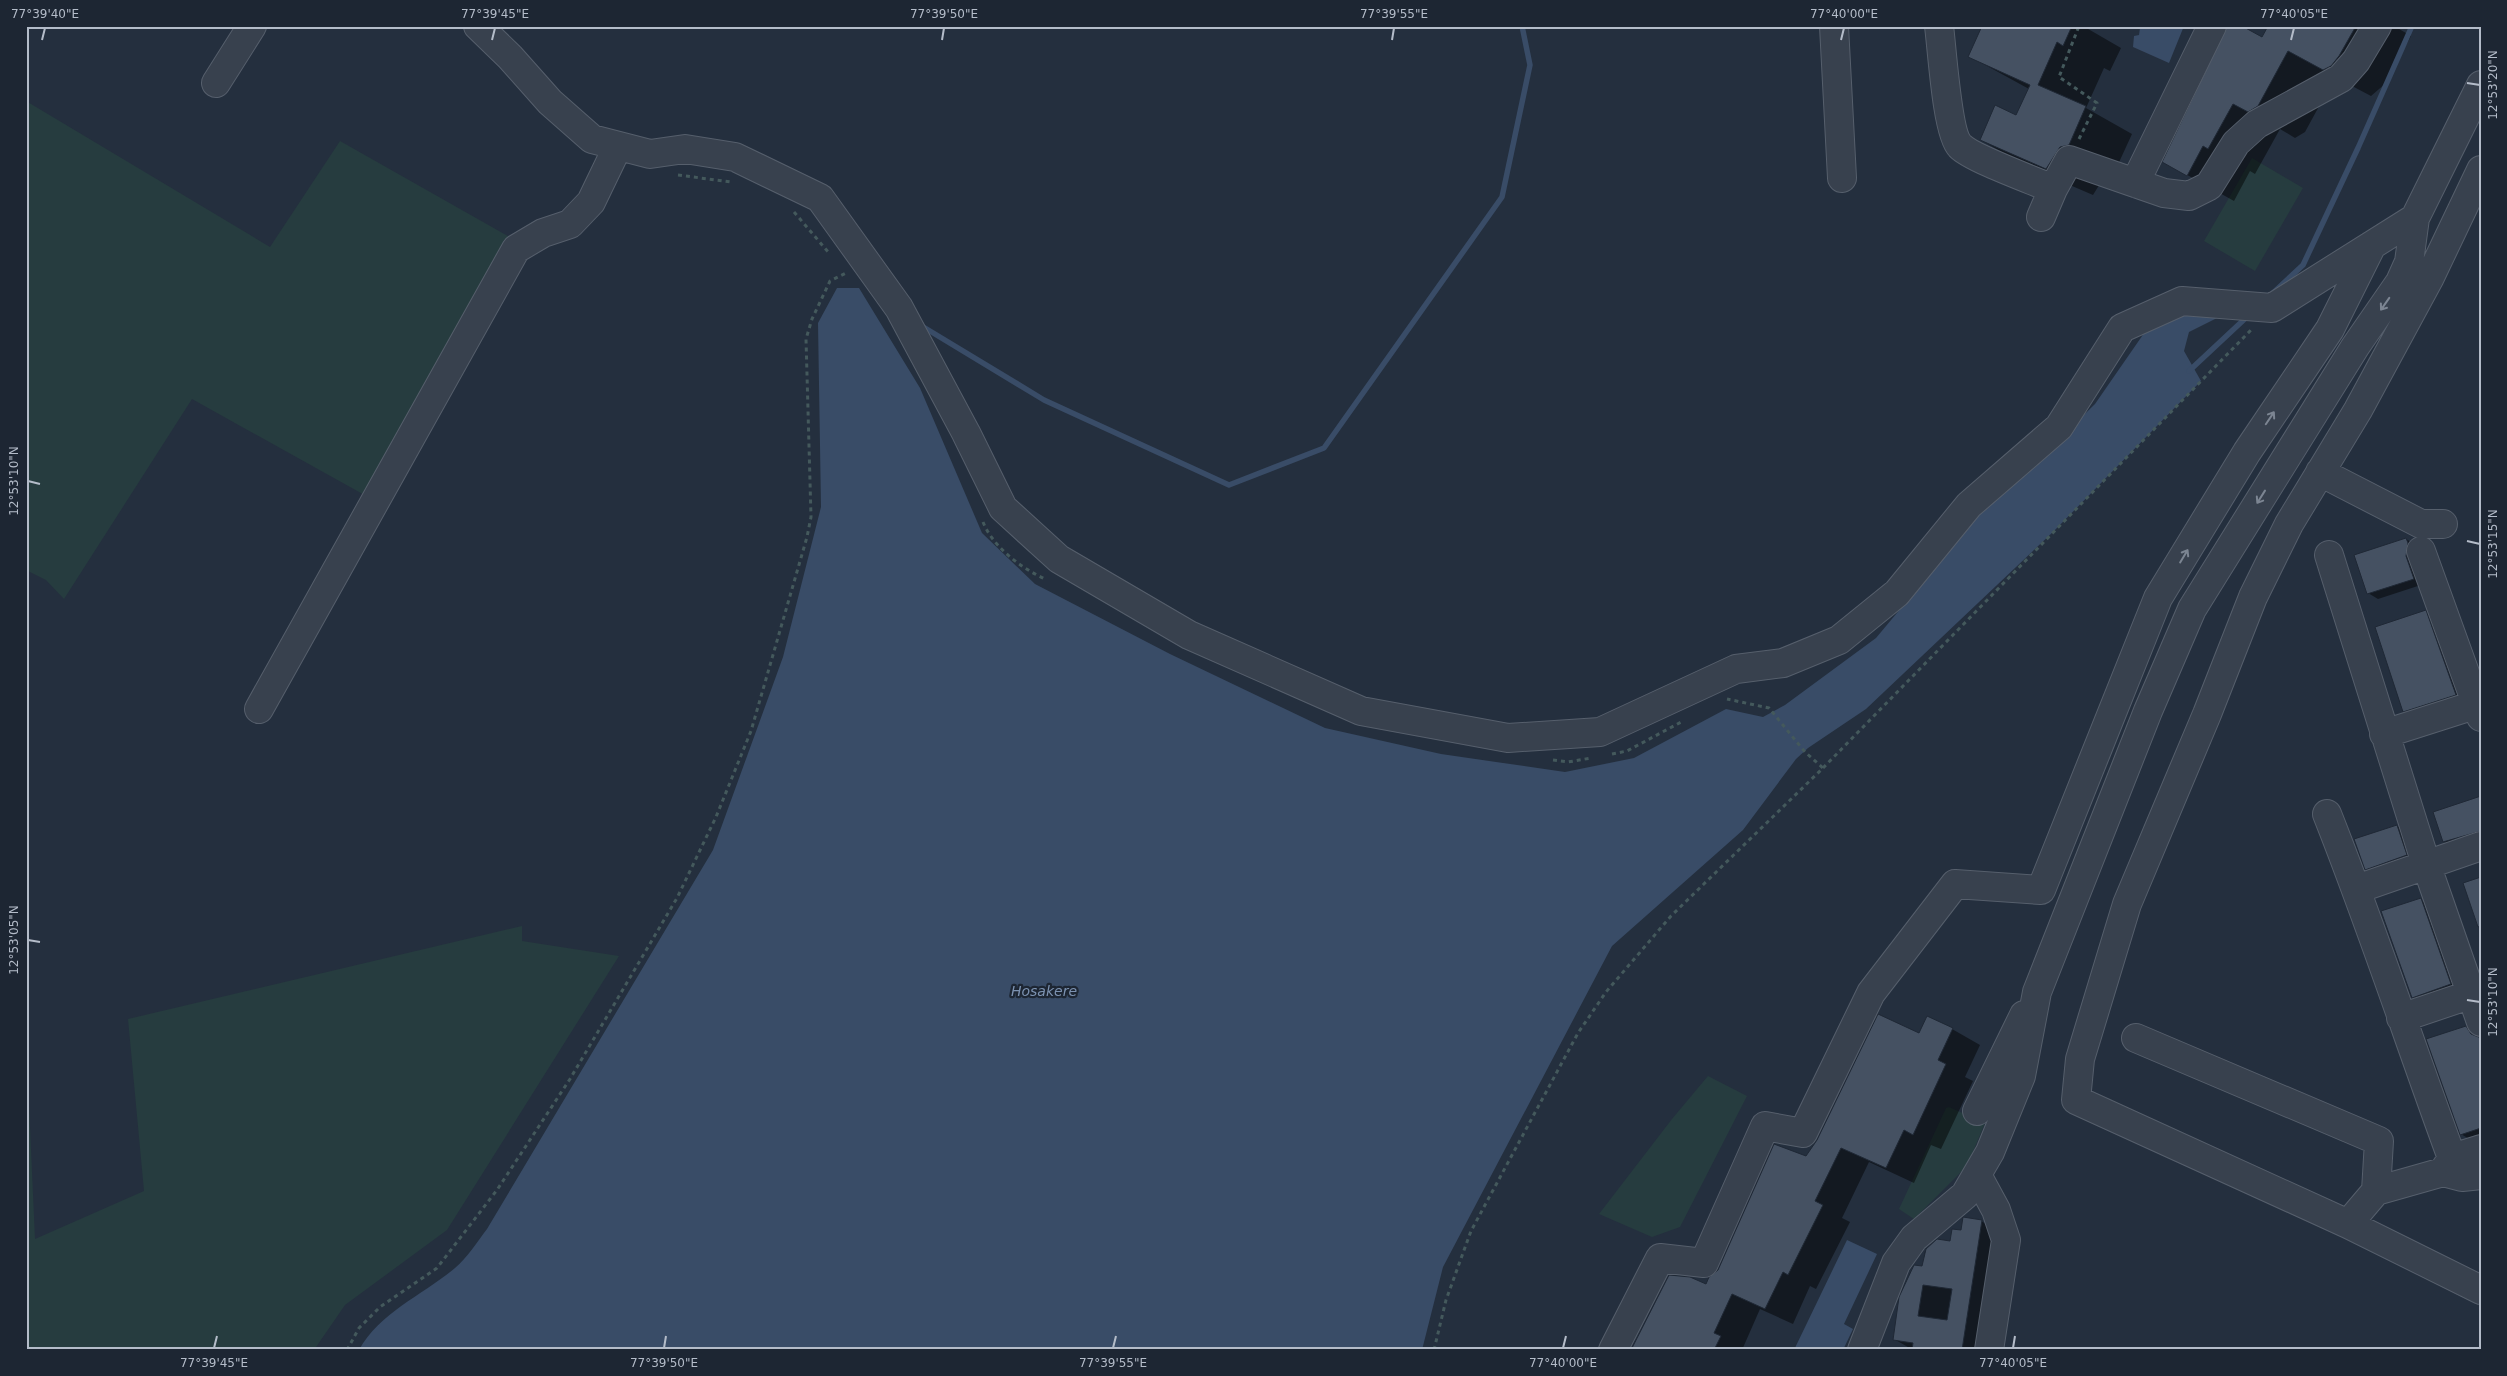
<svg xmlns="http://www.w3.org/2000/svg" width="2507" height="1376" font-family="'DejaVu Sans',sans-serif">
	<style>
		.green { fill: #263c3f }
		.water { fill: #394c67 }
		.shadow { fill: #0007 }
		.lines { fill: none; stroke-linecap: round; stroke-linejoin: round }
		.stream { stroke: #394c67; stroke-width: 5.5 }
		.building { fill: #455162; stroke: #1f2835; fill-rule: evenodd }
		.minor-casing { stroke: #565f6c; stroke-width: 30 }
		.path { stroke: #44595c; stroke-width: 3; stroke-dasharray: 4 4; stroke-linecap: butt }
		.minor { stroke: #38414e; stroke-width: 28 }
		.oneway { stroke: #7c8592 }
		.ticks { fill: none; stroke: #b4bcc9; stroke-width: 2 }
		.labels { text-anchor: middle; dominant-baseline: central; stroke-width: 4.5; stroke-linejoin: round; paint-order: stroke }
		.water-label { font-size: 14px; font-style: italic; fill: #7c92b1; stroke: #1d2633 }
		.neatline { fill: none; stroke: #b4bcc9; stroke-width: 2 }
		.ticks-label { font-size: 12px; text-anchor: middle; fill: #b4bcc9 }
	</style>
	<rect width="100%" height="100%" fill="#242f3e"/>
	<path class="green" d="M26,101L270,247L340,141L513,239L377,502L192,399L64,599L46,580L26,570Z
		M2252,158L2303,188L2255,271L2204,241Z
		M522,926V941L619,956L447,1230L345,1305L314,1350H26V1037L35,1239L144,1191L128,1019Z
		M1708,1076L1747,1096L1680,1227L1652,1237L1599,1214L1672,1119Z
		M1949,1107L1985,1123L1967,1166L1914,1219L1899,1209L1946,1108Z"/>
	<path class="water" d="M2133,26H2184L2169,63L2133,47L2134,36L2139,35L2140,28Z
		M837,288H859L920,388L982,533L1035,584L1170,654L1325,728L1441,754L1565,772L1634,758L1726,709L1763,717L1785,705L1876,638L1989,503L2027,470L2095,404L2149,326L2180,306L2223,315L2189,332L2184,351L2201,381L2054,531L1866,709L1808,748L1796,759L1743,830L1612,946L1443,1267L1422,1350H359C380,1312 423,1295 455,1268C467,1258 477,1242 487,1229L713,850L783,657L821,507L818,323Z
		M1847,1240L1877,1254L1844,1324L1853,1329L1843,1350H1794Z"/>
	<path class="shadow" d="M1983,26H2083L2121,48L2110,71L2104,68L2086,108L2132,134L2115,171L2106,174L2093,195L2028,167L1981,140L2017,116L2029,89L1969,56Z
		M2270,26H2394L2411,36L2386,83L2371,96L2335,77L2305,132L2295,138L2280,129L2255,174L2250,171L2234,201L2164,162L2263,39Z
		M2406,539L2416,545L2424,584L2378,599L2368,593Z
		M2426,612L2436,617L2465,700L2414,716L2404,711Z
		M2481,798V838L2454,847L2444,842L2435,813Z
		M2397,826L2407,832L2416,861L2376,875L2366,869Z
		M2421,900L2431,905L2461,990L2423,1003L2413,997Z
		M2466,1028L2476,1033L2481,1042V1137L2471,1140L2461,1134Z
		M1952,1029L1980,1045L1965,1077L1973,1081L1941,1149L1931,1145L1914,1183L1869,1162L1842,1218L1850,1222L1816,1289L1810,1286L1793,1324L1760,1309L1742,1350H1632L1707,1286L1807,1158L1920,1034Z
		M1981,1221L2019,1243L2002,1350H1913L1894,1339L1901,1298L1914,1267L1923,1268L1925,1251L1937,1241L1951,1243L1962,1232Z"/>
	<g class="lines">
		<path class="stream" d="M2273,293L2303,265L2358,148L2412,26
			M920,325L1044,400L1229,485L1324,448L1502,197L1530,65L1522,26
			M2189,371L2250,314"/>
	</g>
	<path class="building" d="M1982,26H2072L2063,46L2057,42L2038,85L2086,106L2069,145L2060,147L2046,169L1980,140L1995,105L2016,115L2030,85L1968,57Z
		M2227,26H2242L2262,37L2268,26H2356L2339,56L2331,66L2323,70L2288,51L2258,106L2248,112L2233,104L2208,149L2203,146L2187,176L2162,162Z
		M2406,538L2408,543L2406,556L2414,579L2367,594L2354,555Z
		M2426,610L2456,695L2403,712L2375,627Z
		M2481,796V831L2443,842L2433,812Z
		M2397,825L2407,855L2365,870L2354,839Z
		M2481,877V926L2478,927L2463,883Z
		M2421,898L2451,984L2412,998L2381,911Z
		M1878,1014L1919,1033L1927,1016L1953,1028L1938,1060L1946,1064L1913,1135L1904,1130L1886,1168L1841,1148L1815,1201L1823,1205L1788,1275L1783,1272L1765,1309L1732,1294L1714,1333L1721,1336L1714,1350H1631L1669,1275L1690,1277L1706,1284L1709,1277L1718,1270L1774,1144L1806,1156L1817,1140Z
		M2466,1026L2471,1034L2481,1038V1128L2460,1135L2426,1039Z
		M1963,1217L1982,1220L1962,1350H1912L1913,1343L1893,1340L1899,1297L1914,1265L1922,1266L1926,1249L1937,1239L1950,1241L1952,1229L1961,1230ZM1923,1285L1952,1289L1947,1320L1918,1316Z"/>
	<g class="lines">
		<g class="minor-casing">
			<path id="minor" d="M478,26L510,57L550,102L592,139L650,154L685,149L735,157L820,198L899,308L966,433L1003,508L1059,559L1189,635L1361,711L1508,738L1600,732L1736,669L1783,663L1839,640L1897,593L1969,505L2059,427L2122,328L2182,301L2272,308L2415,218
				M1834,26L1842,178
				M1939,26C1942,48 1947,133 1960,146C1971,158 2035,181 2053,189L2069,160L2164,193L2189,196L2209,186L2236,143L2257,124L2341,78L2356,61L2377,26
				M216,83L252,26
				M2481,170L2430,277L2358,410L2289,524L2253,597L2207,714L2127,904L2080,1059L2076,1100L2348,1224L2376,1191L2443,1172L2462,1177L2481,1175
				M2135,183L2212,26
				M2041,217L2053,189
				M2320,472L2421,524H2443
				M2421,551L2481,717
				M2329,555L2426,864L2481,1022
				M259,709L516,249L543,233L570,224L591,202L618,146
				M2384,734L2481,703
				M2327,814C2372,927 2410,1044 2452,1158
				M2357,889L2481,846
				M2401,1018L2481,991
				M2136,1038L2379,1141L2376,1191
				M1977,1111L2024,1015
				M2443,1172L2452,1158L2481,1149
				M1977,1175L1996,1210L2006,1240L1989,1350
				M2348,1224L2481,1290
				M1613,1350L1660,1258L1704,1263L1765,1126L1803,1133L1871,993L1955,884L2041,890L2158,598L2247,452L2330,329L2372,245
				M1862,1350L1896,1263L1914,1238L1965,1195L1990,1152L2021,1076L2037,992L2148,711L2192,609L2355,347L2400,282L2409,262L2415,218L2481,85"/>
		</g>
		<path class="path" d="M2079,139L2097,103L2059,77L2079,26
			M678,175L731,182
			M794,212L829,253
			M983,522C993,547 1021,568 1045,579
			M1612,754L1627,751L1683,721
			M1553,760L1568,762L1591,758
			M1823,768L2251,330
			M347,1350L359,1328L380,1307L437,1268L497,1190L570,1079L677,898L716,817L751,731L807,537L811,517L806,339L812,319L830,281L846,273
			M1434,1350L1446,1300L1471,1231L1578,1033L1606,992L1671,916L1823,768L1805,752L1769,708L1727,699"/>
		<use href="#minor" class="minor"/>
	</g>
	<defs><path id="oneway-shaft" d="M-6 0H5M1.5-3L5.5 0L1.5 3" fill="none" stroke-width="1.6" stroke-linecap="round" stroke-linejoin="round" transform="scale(1.25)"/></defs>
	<g class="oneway">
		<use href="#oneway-shaft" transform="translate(2385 304) rotate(125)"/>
		<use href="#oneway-shaft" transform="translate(2270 418) rotate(-56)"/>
		<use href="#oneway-shaft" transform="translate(2261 497) rotate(122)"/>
		<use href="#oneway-shaft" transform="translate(2184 556) rotate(-59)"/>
	</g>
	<path class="ticks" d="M42,40L45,28M492,40L495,28M942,40L944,28M1392,40L1394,28M1841,40L1844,28M2291,40L2294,28M2467,83L2480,85M28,481L40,484M2467,541L2480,544M28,940L40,942M2467,1000L2480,1002M214,1348L217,1336M664,1348L666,1336M1113,1348L1116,1336M1563,1348L1566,1336M2013,1348L2015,1336"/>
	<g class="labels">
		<g class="water-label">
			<text x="1044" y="991">Hosakere</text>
		</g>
	</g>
	<rect width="2507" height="1376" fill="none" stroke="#1d2633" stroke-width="55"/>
	<rect x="28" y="28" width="2452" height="1320" class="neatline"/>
	<g class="ticks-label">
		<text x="45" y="18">77°39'40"E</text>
		<text x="495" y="18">77°39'45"E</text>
		<text x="944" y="18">77°39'50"E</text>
		<text x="1394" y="18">77°39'55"E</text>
		<text x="1844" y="18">77°40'00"E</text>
		<text x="2294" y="18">77°40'05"E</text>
		<text transform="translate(2493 85) rotate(-90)" y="4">12°53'20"N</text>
		<text transform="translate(14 481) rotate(-90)" y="4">12°53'10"N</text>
		<text transform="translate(2493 544) rotate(-90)" y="4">12°53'15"N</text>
		<text transform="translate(14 940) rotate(-90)" y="4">12°53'05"N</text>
		<text transform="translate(2493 1002) rotate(-90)" y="4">12°53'10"N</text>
		<text x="214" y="1367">77°39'45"E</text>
		<text x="664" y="1367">77°39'50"E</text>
		<text x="1113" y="1367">77°39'55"E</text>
		<text x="1563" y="1367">77°40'00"E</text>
		<text x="2013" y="1367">77°40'05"E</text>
	</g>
</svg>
